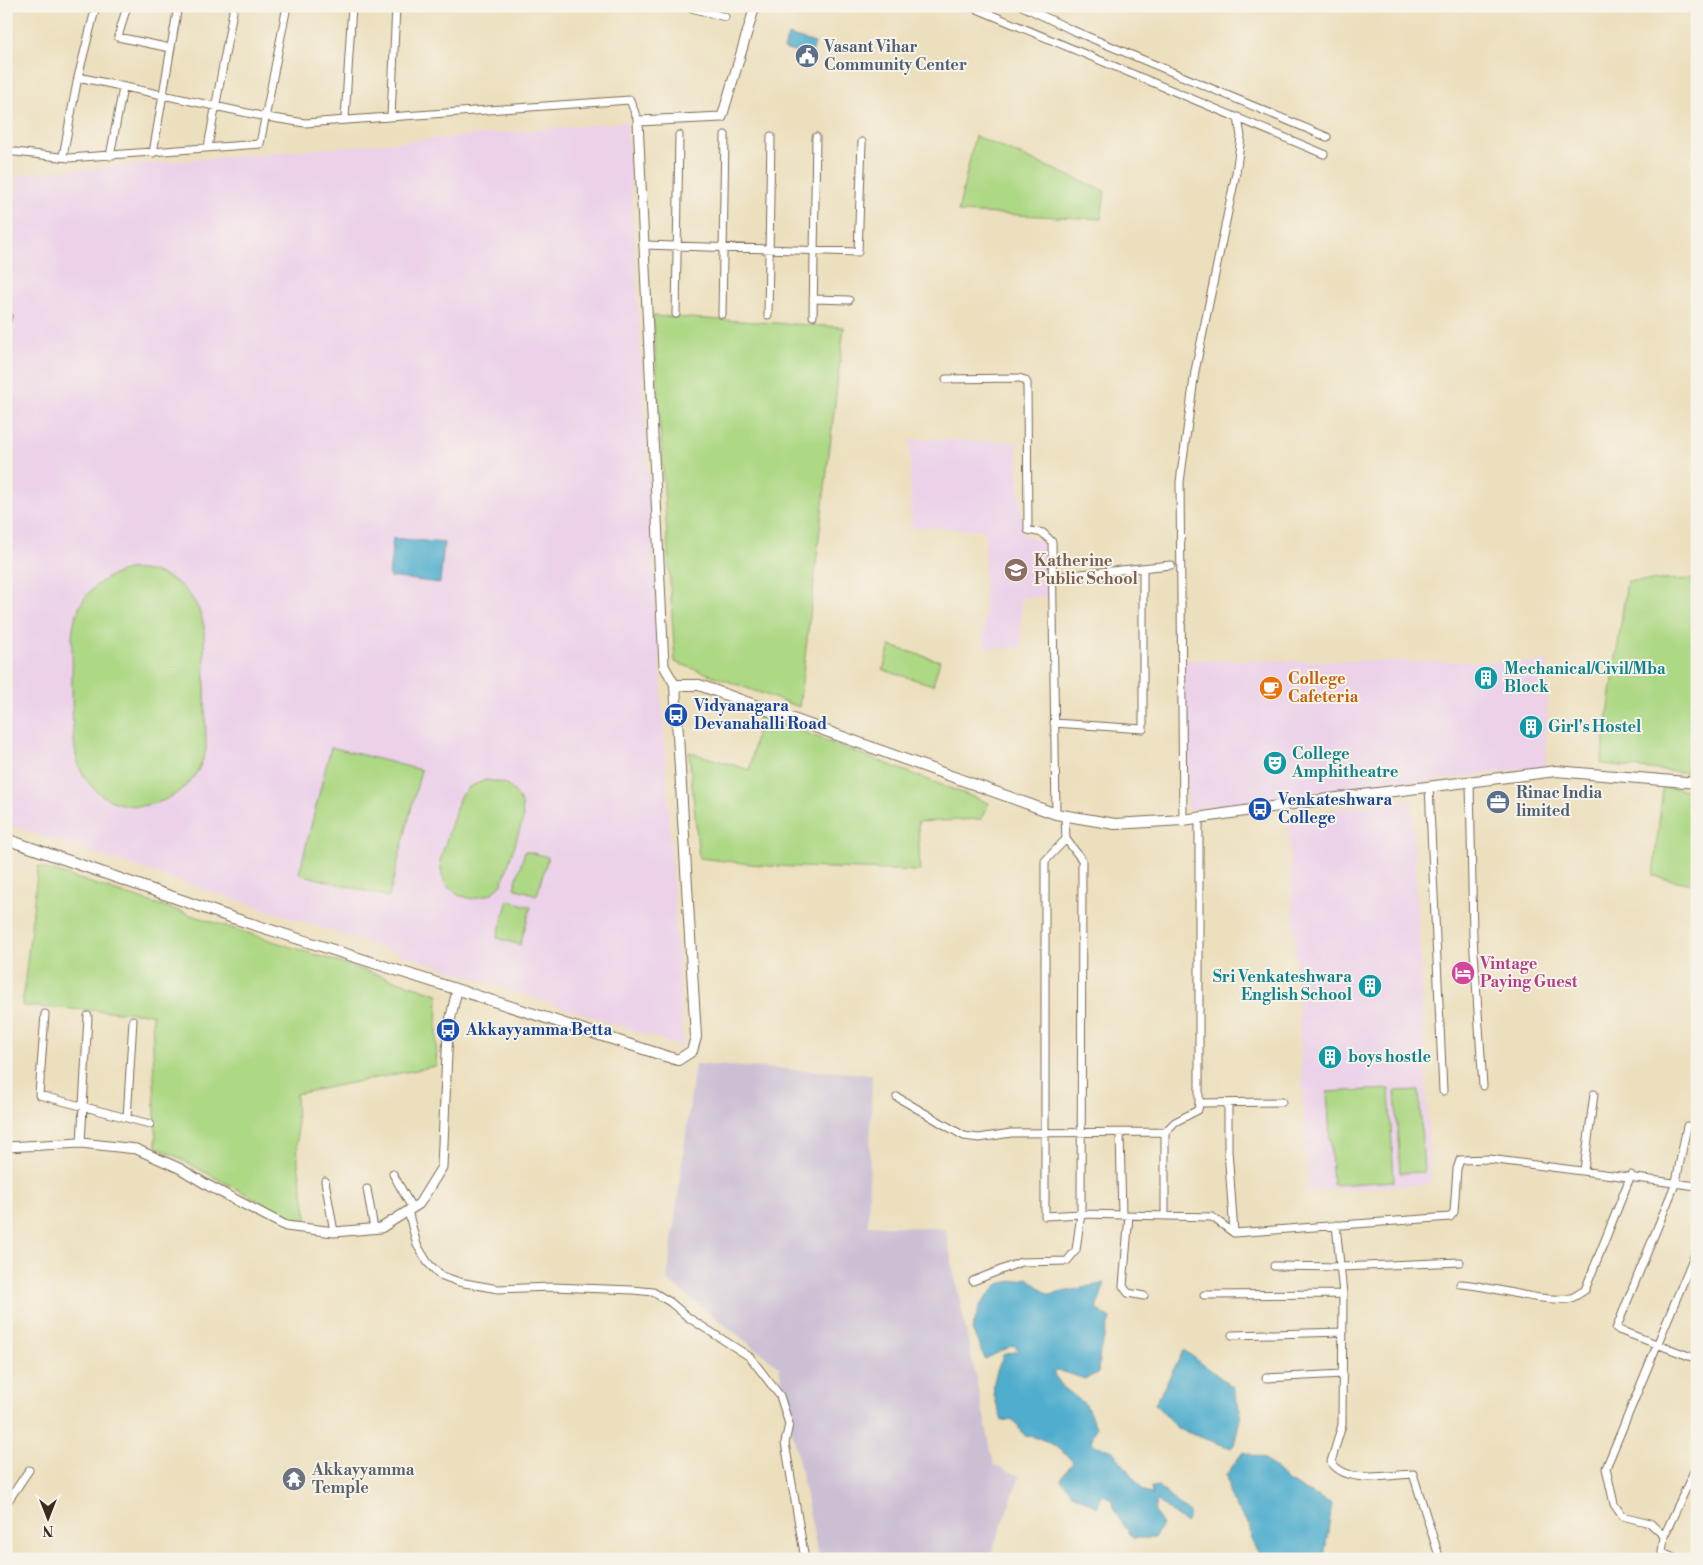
<svg xmlns="http://www.w3.org/2000/svg" width="1703" height="1565" font-family="'Libre Bodoni',serif">
	<style>
		.built { fill: #ecd1e9 }
		.industrial { fill: #cbbfd4 }
		.green { fill: #add884; stroke: #748151 }
		.water { fill: #50adce; stroke: #466c76 }
		.lines { fill: none; stroke-linecap: round; stroke-linejoin: round }
		.minor-casing { stroke: #796956; stroke-width: 9 }
		.tertiary-casing { stroke: #796956; stroke-width: 11 }
		.secondary-casing { stroke: #796956; stroke-width: 12 }
		.minor { stroke: #fff; stroke-width: 7 }
		.tertiary { stroke: #fff; stroke-width: 9 }
		.secondary { stroke: #fff; stroke-width: 10 }
		.labels { text-anchor: middle; dominant-baseline: central; stroke-width: 4; stroke-linejoin: round; paint-order: stroke }
		.service-label { font-size: 16px; font-weight: bold; fill: #4e5e75; stroke: #f7f3e8; text-anchor: start }
		.education-label { font-size: 16px; font-weight: bold; fill: #785e54; stroke: #f7f3e8; text-anchor: start }
		.culture-label { font-size: 16px; font-weight: bold; fill: #0d838f; stroke: #f7f3e8; text-anchor: start }
		.food-label { font-size: 16px; font-weight: bold; fill: #c56008; stroke: #f7f3e8; text-anchor: start }
		.transit-label { font-size: 16px; font-weight: bold; fill: #164399; stroke: #f7f3e8; text-anchor: start }
		.hotel-label { font-size: 16px; font-weight: bold; fill: #b23c85; stroke: #f7f3e8; text-anchor: start }
		.worship-label { font-size: 16px; font-weight: bold; fill: #5b616d; stroke: #f7f3e8; text-anchor: start }
	</style>
	<rect width="100%" height="100%" fill="#f7f3e8"/>
	<filter id="ink" filterUnits="userSpaceOnUse"><feTurbulence type="fractalNoise" baseFrequency=".02" numOctaves="2"/><feDisplacementMap in="SourceGraphic" scale="10" xChannelSelector="R" yChannelSelector="G"/><feConvolveMatrix kernelMatrix="1 2 1 2 8 2 1 2 1" color-interpolation-filters="sRGB"/></filter>
	<filter id="wash" filterUnits="userSpaceOnUse"><feTurbulence type="fractalNoise" baseFrequency=".0096" numOctaves="4" result="noise"/><feDisplacementMap in="SourceGraphic" scale="20" xChannelSelector="R" yChannelSelector="G"/><feGaussianBlur stdDeviation="1.12" result="paint"/><feColorMatrix in="noise" values="0 0 0 0 0 0 0 0 0 0 0 0 0 0 0 0 0 1.4 0 .05"/><feComposite in="paint" operator="in"/></filter>
	<g filter="url(#wash)">
		<rect width="100%" height="100%" fill="#ecdfbd"/>
		<path class="built" d="M627,122L683,1047L6,824V359L18,175Z
			M910,439L1017,442L1022,534L1047,543L1049,596L1021,598V648H984L985,530L911,527Z
			M1183,660L1548,662L1546,766L1320,795L1188,810Z
			M1412,799L1431,1184L1308,1191L1288,817H1323V811Z"/>
		<path class="industrial" d="M695,1064L872,1074L868,1225L945,1229L994,1465L1020,1476L989,1559H819L779,1367L667,1280Z"/>
		<path class="green" d="M975,136L1105,191L1101,219L958,212Z
			M653,316L844,327L799,707L675,662Z
			M128,570C166,567 196,589 204,626L206,749C193,811 109,829 80,769C69,744 73,670 72,639C73,604 94,578 128,570Z
			M1697,579V774L1601,764L1627,581Z
			M890,646L940,661L933,685L883,670Z
			M759,715L989,803L982,819L918,822L920,871L769,866L699,858L689,752L750,770Z
			M331,747L421,770L389,897L299,874Z
			M486,780L504,783L515,792L522,804L523,819L502,884L491,894L472,899L458,895L446,885L442,876L440,861L460,796L469,787Z
			M1663,787L1697,791V885L1653,876Z
			M525,851L548,857L537,895L514,888Z
			M38,866L438,994L436,1066L296,1094L298,1164L308,1223L287,1216L156,1146L152,1014L22,1006Z
			M508,900L531,907L520,945L497,938Z
			M1389,1089L1394,1181L1333,1185L1327,1092Z
			M1419,1090L1424,1172L1400,1173L1395,1091Z"/>
		<path class="water" d="M788,35L815,43L811,57L784,49Z
			M393,538L444,543L440,583L389,577Z
			M1028,1278L1049,1295L1105,1283L1096,1309L1110,1319L1100,1351L1098,1373L1085,1379L1058,1370L1053,1373L1063,1387L1086,1405L1096,1427L1091,1442L1097,1446L1111,1449L1143,1490L1152,1495L1151,1487L1158,1486L1190,1514L1186,1524L1157,1500L1155,1512L1162,1525L1154,1538H1133L1118,1517L1111,1499L1103,1495L1097,1507L1073,1494L1061,1479L1073,1462C1059,1447 1045,1437 1025,1436L1012,1419L1002,1421C991,1387 990,1389 1003,1355L1018,1351L1014,1345L985,1359L972,1330L980,1305L998,1284Z
			M1184,1350L1233,1387L1241,1414L1234,1445L1231,1448L1178,1429L1155,1404Z
			M1243,1452L1265,1459L1289,1482L1332,1504L1324,1559H1262L1252,1542L1251,1528L1231,1500L1226,1475Z"/>
	</g>
	<g filter="url(#ink)">
		<g class="lines">
			<g class="minor-casing">
				<path id="minor" d="M127,6L118,37L170,48
					M684,6L725,17
					M970,6L1324,154
					M1022,6L1072,30L1327,137
					M78,77L266,117L305,123L630,100L638,121
					M391,117L396,6
					M345,119L352,6
					M208,147L234,6
					M6,151L69,158L260,144L287,6
					M153,153L178,6
					M63,156L78,77L96,6
					M110,156L123,88
					M644,245L858,252L862,142
					M813,299L849,300
					M6,309L8,316L6,323
					M676,314L679,135
					M722,314L725,135
					M768,315L771,136
					M813,316L816,137
					M946,379L1019,378L1025,380L1027,383L1028,530L1043,533L1052,542L1056,814
					M1051,577L1171,565
					M1054,723L1143,729V568
					M1470,781L1473,937L1483,1086
					M1429,786L1443,1091
					M1065,816L1066,839L1082,860L1081,1214L1212,1217L1234,1233L1450,1217L1454,1212L1457,1169L1460,1160L1489,1159L1697,1186
					M1183,820L1180,482L1195,371L1236,173L1241,137L1238,117
					M45,1014L39,1095L150,1124
					M897,1097L964,1136L979,1138L1011,1133L1165,1132
					M1199,1103L1282,1102
					M1228,1103V1150L1234,1233
					M127,1118L133,1020
					M1687,1126L1676,1182L1616,1329L1697,1359
					M1120,1134L1122,1215
					M81,1143L88,1016
					M1584,1170L1594,1094
					M393,1174L412,1208
					M325,1181L334,1232
					M367,1189L374,1229
					M408,1211L417,1245L428,1263L440,1275L459,1282L498,1289L552,1287L633,1290L653,1292L670,1302L689,1318L750,1357L780,1396L789,1424L785,1443L805,1559
					M1129,1215L1123,1286L1128,1293L1144,1296
					M1165,1216V1132L1175,1122L1198,1110L1199,1103V817
					M1336,1225L1343,1294L1342,1425L1331,1462C1347,1485 1388,1475 1413,1474L1440,1559
					M1274,1266L1341,1267L1460,1262
					M973,1281L1021,1262L1067,1261L1076,1250L1081,1214L1045,1216V861L1066,839
					M1460,1284C1495,1286 1535,1302 1568,1299C1574,1298 1580,1293 1585,1290L1631,1175
					M1204,1295L1343,1294
					M1232,1335L1343,1332
					M1266,1378L1343,1374
					M6,1504L29,1470
					M1664,1536L1650,1523L1622,1516L1614,1504L1606,1468L1697,1249
					M1677,1559L1662,1553L1664,1536L1697,1465"/>
			</g>
			<g class="tertiary-casing">
				<path id="tertiary" d="M675,685L664,666L638,121L722,117L755,6
					M6,1147L81,1143L136,1149L179,1168L209,1186L286,1226L334,1232L381,1228L419,1204L442,1167L448,1030L457,990"/>
			</g>
			<g class="secondary-casing">
				<path id="secondary" d="M6,839L233,918L678,1060L692,1051L696,1037L675,685H699L1056,814L1115,824L1183,820L1313,801L1556,771L1697,783"/>
			</g>
			<use href="#minor" class="minor"/>
			<use href="#tertiary" class="tertiary"/>
			<use href="#secondary" class="secondary"/>
		</g>
	</g>
	<defs>
		<g id="civic-disc" transform="scale(1.25)"><circle r="9.5" fill="#5c6f8a" stroke="#f7f3e8"/><path d="M-.6-6.5H3V-4.5H.6V-3L4-1V1h2V6H-6V1h2V-1L-.6-3ZM-1.2 2.5V6h2.4V2.5Z" fill="#fff"/></g>
		<g id="school-disc" transform="scale(1.25)"><circle r="9.5" fill="#8d6e63" stroke="#f7f3e8"/><path d="M0-5L7-2L0 1L-7-2ZM-4 1L0 2.5L4 1V4Q0 6-4 4Z" fill="#fff"/></g>
		<g id="building-disc" transform="scale(1.25)"><circle r="9.5" fill="#0f9aa8" stroke="#f7f3e8"/><path d="M-4-6H4V6H1V3H-1V6H-4ZM-2.5-4.3h1.7v1.8h-1.7ZM.8-4.3h1.7v1.8H.8ZM-2.5-1h1.7V.8h-1.7ZM.8-1h1.7V.8H.8Z" fill="#fff"/></g>
		<g id="cafe-disc" transform="scale(1.25)"><circle r="9.5" fill="#e8710a" stroke="#f7f3e8"/><path d="M-5.5-4.5H6V0H3Q3 3.5 0 3.5H-2.5Q-5.5 3.5-5.5 0ZM3-3.2v2h1.7v-2ZM-6 4.5H4V6H-6Z" fill="#fff"/></g>
		<g id="bus-disc" transform="scale(1.25)"><circle r="9.5" fill="#1a4fb4" stroke="#f7f3e8"/><path d="M-5-6H5V4H4V6H2V4H-2V6H-4V4H-5ZM-3.5-4V0h7V-4ZM-3.5 1.2v1.5H-2V1.2ZM2 1.2v1.5H3.5V1.2Z" fill="#fff"/></g>
		<g id="theatre-disc" transform="scale(1.25)"><circle r="9.5" fill="#0f9aa8" stroke="#f7f3e8"/><path d="M-5-5.5Q0-4 5-5.5V0Q5 5 0 6Q-5 5-5 0ZM-3.3-2.5H-1v1.5H-3.3ZM1-2.5H3.3v1.5H1ZM-2.8 1Q0 5.5 2.8 1Z" fill="#fff"/></g>
		<g id="office-disc" transform="scale(1.25)"><circle r="9.5" fill="#5c6f8a" stroke="#f7f3e8"/><path d="M-6-3h4V-5.5h4V-3h4V5H-6ZM-1-4.5V-3h2v-1.5ZM-6 0V1H6V0Z" fill="#fff"/></g>
		<g id="hotel-disc" transform="scale(1.25)"><circle r="9.5" fill="#d1479c" stroke="#f7f3e8"/><path d="M-6-4.5h1.5V1H6V5H4.5V3h-9V5H-6ZM-4 0a1.8 1.8 0 1 1 3.6 0ZM.5 0V-2.5h3Q6-2.5 6 0Z" fill="#fff"/></g>
		<g id="temple-disc" transform="scale(1.25)"><circle r="9.5" fill="#6b7280" stroke="#f7f3e8"/><path d="M0-6L5-2H3V0L6.5 2.5H4V6H1.5V3h-3V6H-4V2.5H-6.5L-3 0V-2H-5Z" fill="#fff"/></g>
	</defs>
	<g fill-rule="evenodd">
		<use href="#civic-disc" x="807" y="56"/>
		<use href="#school-disc" x="1016" y="570"/>
		<use href="#building-disc" x="1486" y="678"/>
		<use href="#cafe-disc" x="1271" y="688"/>
		<use href="#bus-disc" x="676" y="715"/>
		<use href="#building-disc" x="1531" y="727"/>
		<use href="#theatre-disc" x="1275" y="763"/>
		<use href="#office-disc" x="1498" y="802"/>
		<use href="#bus-disc" x="1260" y="809"/>
		<use href="#hotel-disc" x="1463" y="973"/>
		<use href="#building-disc" x="1370" y="986"/>
		<use href="#bus-disc" x="448" y="1030"/>
		<use href="#building-disc" x="1330" y="1057"/>
		<use href="#temple-disc" x="294" y="1479"/>
	</g>
	<g class="labels">
		<g class="service-label">
			<text x="824" y="47">Vasant Vihar<tspan x="824" dy="18">Community Center</tspan></text>
			<text x="1516" y="793">Rinac India<tspan x="1516" dy="18">limited</tspan></text>
		</g>
		<g class="education-label">
			<text x="1034" y="561">Katherine<tspan x="1034" dy="18">Public School</tspan></text>
		</g>
		<g class="culture-label">
			<text x="1504" y="669">Mechanical/Civil/Mba<tspan x="1504" dy="18">Block</tspan></text>
			<text x="1548" y="727">Girl's Hostel</text>
			<text x="1292" y="754">College<tspan x="1292" dy="18">Amphitheatre</tspan></text>
			<text x="1352" y="977" text-anchor="end">Sri Venkateshwara<tspan x="1352" dy="18">English School</tspan></text>
			<text x="1348" y="1057">boys hostle</text>
		</g>
		<g class="food-label">
			<text x="1288" y="679">College<tspan x="1288" dy="18">Cafeteria</tspan></text>
		</g>
		<g class="transit-label">
			<text x="694" y="706">Vidyanagara<tspan x="694" dy="18">Devanahalli Road</tspan></text>
			<text x="1278" y="800">Venkateshwara<tspan x="1278" dy="18">College</tspan></text>
			<text x="466" y="1030">Akkayyamma Betta</text>
		</g>
		<g class="hotel-label">
			<text x="1480" y="964">Vintage<tspan x="1480" dy="18">Paying Guest</tspan></text>
		</g>
		<g class="worship-label">
			<text x="312" y="1470">Akkayyamma<tspan x="312" dy="18">Temple</tspan></text>
		</g>
	</g>
	<rect width="1703" height="1565" fill="none" stroke="#f7f3e8" stroke-width="25"/>
	<g transform="translate(48 1518) rotate(180)" stroke="#f7f3e8" stroke-width="4" paint-order="stroke">
	<path d="M0-4L9 19L0 12L-9 19Z" fill="#3b2a1e"/>
	<text y="-8" font-size="14" font-weight="bold" text-anchor="middle" fill="#3b2a1e">N</text>
	</g>
</svg>
